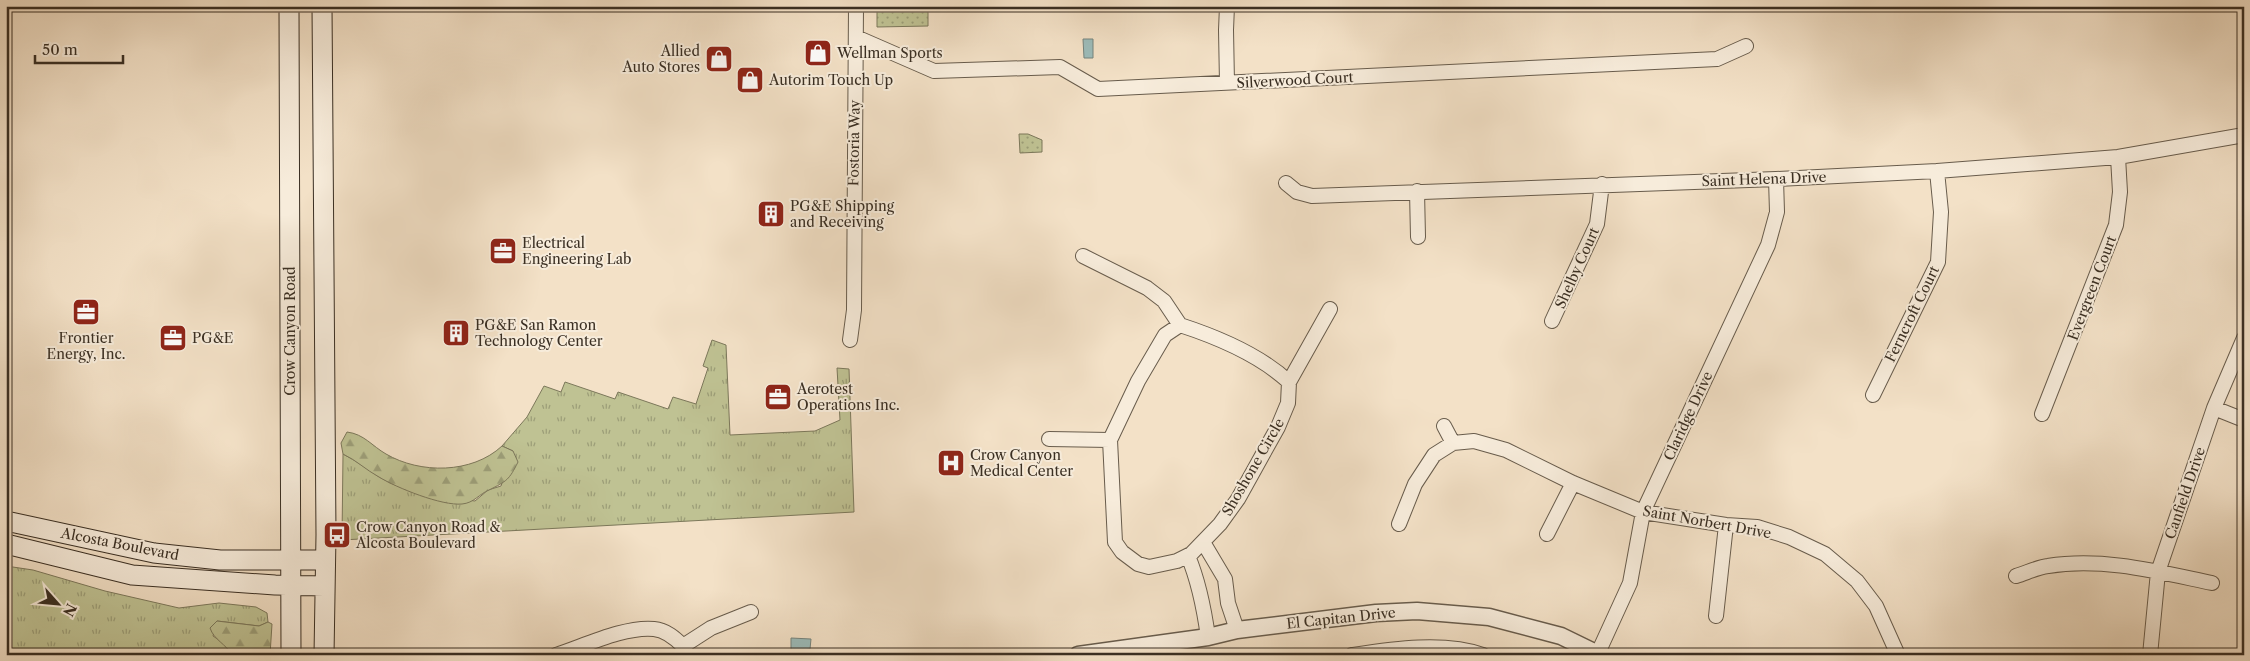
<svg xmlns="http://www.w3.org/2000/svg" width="2250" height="661" font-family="'Libre Caslon Text',serif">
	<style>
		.grass { fill: url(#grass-tufts); stroke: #7c785b }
		.forest { fill: url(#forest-firs); stroke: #7c785b }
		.park { fill: url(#park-dots); stroke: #7c785b }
		.water { fill: #9cbcba; stroke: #75847e }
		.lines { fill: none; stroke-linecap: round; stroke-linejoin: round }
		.minor-casing { stroke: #685c4c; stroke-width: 16 }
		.tertiary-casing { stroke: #685c4c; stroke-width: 19 }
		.secondary-casing { stroke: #3a2f23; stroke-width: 21 }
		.minor { stroke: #f7ecdb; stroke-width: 14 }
		.tertiary { stroke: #f7ecdb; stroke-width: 16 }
		.secondary { stroke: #f7ecdb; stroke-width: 19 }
		.labels { text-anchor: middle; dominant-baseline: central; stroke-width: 4; stroke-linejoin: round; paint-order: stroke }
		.poi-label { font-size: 14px; fill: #3a2f23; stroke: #f7ecdb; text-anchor: start }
		.street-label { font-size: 14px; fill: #3a2f23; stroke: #f7ecdb }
	</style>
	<defs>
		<pattern id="grass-tufts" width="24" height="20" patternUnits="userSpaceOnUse" patternTransform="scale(1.25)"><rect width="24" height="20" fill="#bfc293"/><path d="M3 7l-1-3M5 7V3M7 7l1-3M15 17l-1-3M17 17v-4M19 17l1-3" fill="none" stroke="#9c9e78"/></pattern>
		<pattern id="forest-firs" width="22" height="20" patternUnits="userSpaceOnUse" patternTransform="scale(1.25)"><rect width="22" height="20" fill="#bfc293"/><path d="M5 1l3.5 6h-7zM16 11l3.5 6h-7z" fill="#9c9e78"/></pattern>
		<pattern id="park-dots" width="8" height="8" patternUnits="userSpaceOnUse" patternTransform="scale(1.25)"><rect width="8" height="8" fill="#bfc293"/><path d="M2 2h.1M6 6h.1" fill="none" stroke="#9c9e78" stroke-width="1.8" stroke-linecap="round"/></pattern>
	</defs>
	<rect width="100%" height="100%" fill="#f3e1c7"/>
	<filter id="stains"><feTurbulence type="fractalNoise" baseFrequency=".004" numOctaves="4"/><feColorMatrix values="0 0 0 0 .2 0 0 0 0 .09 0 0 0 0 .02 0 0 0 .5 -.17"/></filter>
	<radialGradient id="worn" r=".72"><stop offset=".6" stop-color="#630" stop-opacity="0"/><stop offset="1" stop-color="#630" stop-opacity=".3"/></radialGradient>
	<path class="grass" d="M712,340L726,345L730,435L815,431L840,420L837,368L849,369L854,512L342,540L343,454C360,462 373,475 390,483C417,495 446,497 475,501L488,490L501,486L513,451L502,446L527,417L544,386L561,392L565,382L615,399L618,392L668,409L673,397L696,404L708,368L703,366Z
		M6,566L33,570L105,591L179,608L219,603L256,607L267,613L268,622L259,626L217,621L213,636L225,644L232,655H6Z"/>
	<path class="forest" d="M347,432C364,434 372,446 386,454C420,474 472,474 502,446L513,451L518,462C509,480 507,481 489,490C479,494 474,503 462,504C442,506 397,488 379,477C366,470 356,460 343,454L341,443Z
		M217,621L259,626L268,622L272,624L270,655H232C226,644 214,640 210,628Z"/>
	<path class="park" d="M918,9L928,12V26L877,27V11Z
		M1019,134H1028L1042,140V152L1020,153Z"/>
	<path class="water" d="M1083,39H1093V58H1084Z
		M791,638L811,639L810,649L802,650V655H791Z"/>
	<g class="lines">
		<g class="minor-casing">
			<path id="minor" d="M856,37L934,71L1060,67L1098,89L1717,59L1746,46
				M1227,83L1226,30L1227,6
				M1286,183L1297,192L1312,196L1776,179L1937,171L2118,157L2244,135
				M1417,191L1418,237
				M1083,256L1147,288L1164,301L1180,325
				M1552,321L1597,224L1602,184
				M1180,325C1217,337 1260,355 1289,382L1288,403L1278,427L1238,499L1220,524L1191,554L1177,561L1149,567L1138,564L1122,552L1115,542L1110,440L1138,381L1165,335Z
				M850,340L854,310L856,6
				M1289,382L1330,309
				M1873,395L1938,262L1941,212L1937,171
				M2214,408L2244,420
				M2042,414L2116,225L2120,192L2118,157
				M1444,426L1453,443
				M1049,439L1110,440
				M1399,524L1415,484L1434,455L1453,443L1474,441L1506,450L1573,483L1643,512L1726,525L1757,527L1789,537L1825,554L1857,581L1876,606L1898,655
				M1547,534L1573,483
				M1203,542L1225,579L1228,603L1237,630
				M1188,556C1199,582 1204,608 1208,637
				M2016,576C2026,573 2038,567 2048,566C2103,557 2159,572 2212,583
				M1716,616L1726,525
				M683,646L711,628L751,612
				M1598,653L1630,583L1643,512L1768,245L1777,212L1776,179
				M556,655C584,646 625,626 654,629C666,630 675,638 683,646L684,655
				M1352,655C1392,649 1444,641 1483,655
				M2150,655L2158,572L2214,408L2244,338"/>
		</g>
		<g class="tertiary-casing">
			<path id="tertiary" d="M1078,655L1208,637L1237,630L1376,613L1417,611L1489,617L1561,636L1600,655"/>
		</g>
		<g class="secondary-casing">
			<path id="secondary" d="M289,6L291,655
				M322,6L326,535L324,655
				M6,521L154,553L220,560H325
				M6,544L132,575L275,585L324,586"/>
		</g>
		<use href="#minor" class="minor"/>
		<use href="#tertiary" class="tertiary"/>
		<use href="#secondary" class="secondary"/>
	</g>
	<defs>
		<g id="shop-square" transform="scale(1.4375)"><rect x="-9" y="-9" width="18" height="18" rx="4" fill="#8f2418" stroke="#f7ecdb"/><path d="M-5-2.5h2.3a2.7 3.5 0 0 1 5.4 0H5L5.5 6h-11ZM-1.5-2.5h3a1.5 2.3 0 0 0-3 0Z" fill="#fff"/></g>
		<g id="building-square" transform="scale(1.4375)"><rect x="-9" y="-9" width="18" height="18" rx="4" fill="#8f2418" stroke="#f7ecdb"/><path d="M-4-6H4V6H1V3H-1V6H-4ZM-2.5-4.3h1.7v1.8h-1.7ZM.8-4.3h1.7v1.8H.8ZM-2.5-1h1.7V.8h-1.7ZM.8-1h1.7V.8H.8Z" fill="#fff"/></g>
		<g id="office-square" transform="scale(1.4375)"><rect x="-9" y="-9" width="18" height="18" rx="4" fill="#8f2418" stroke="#f7ecdb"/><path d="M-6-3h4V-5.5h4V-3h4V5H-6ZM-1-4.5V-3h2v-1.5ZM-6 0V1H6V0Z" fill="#fff"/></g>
		<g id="hospital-square" transform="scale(1.4375)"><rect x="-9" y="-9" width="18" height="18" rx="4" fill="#8f2418" stroke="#f7ecdb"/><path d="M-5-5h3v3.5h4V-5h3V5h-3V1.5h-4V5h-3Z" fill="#fff"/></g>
		<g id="bus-square" transform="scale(1.4375)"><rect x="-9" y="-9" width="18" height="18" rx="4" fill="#8f2418" stroke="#f7ecdb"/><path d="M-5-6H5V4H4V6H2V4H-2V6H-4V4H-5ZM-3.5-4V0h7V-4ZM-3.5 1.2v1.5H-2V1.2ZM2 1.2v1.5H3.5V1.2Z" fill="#fff"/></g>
	</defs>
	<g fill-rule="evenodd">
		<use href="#shop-square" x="818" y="53"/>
		<use href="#shop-square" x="719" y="59"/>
		<use href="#shop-square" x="750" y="80"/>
		<use href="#building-square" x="771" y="214"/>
		<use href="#office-square" x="503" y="251"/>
		<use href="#office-square" x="86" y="312"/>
		<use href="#building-square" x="456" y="333"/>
		<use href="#office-square" x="173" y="338"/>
		<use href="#office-square" x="778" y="397"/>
		<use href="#hospital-square" x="951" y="463"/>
		<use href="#bus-square" x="337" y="535"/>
	</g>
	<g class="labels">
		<g class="poi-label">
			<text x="700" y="51" text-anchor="end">Allied<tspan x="700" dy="16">Auto Stores</tspan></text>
			<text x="837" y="53">Wellman Sports</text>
			<text x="769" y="80">Autorim Touch Up</text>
			<text x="790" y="206">PG&amp;E Shipping<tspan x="790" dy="16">and Receiving</tspan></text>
			<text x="522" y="243">Electrical<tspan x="522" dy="16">Engineering Lab</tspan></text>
			<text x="475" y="325">PG&amp;E San Ramon<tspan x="475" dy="16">Technology Center</tspan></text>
			<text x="86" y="338" text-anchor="middle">Frontier<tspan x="86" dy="16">Energy, Inc.</tspan></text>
			<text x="192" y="338">PG&amp;E</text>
			<text x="797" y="389">Aerotest<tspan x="797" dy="16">Operations Inc.</tspan></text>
			<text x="970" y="455">Crow Canyon<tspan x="970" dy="16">Medical Center</tspan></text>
			<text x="356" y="527">Crow Canyon Road &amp;<tspan x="356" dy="16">Alcosta Boulevard</tspan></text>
		</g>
		<g class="street-label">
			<text transform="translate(1295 80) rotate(-3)">Silverwood Court</text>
			<text transform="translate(854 143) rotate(-89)">Fostoria Way</text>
			<text transform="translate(1764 179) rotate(-2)">Saint Helena Drive</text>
			<text transform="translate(1577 268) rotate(-66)">Shelby Court</text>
			<text transform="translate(2092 288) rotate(-69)">Evergreen Court</text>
			<text transform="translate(1912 314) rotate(-64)">Ferncroft Court</text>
			<text transform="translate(290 331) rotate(-90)">Crow Canyon Road</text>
			<text transform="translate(1688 416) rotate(-65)">Claridge Drive</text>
			<text transform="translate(1253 467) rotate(-60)">Shoshone Circle</text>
			<text transform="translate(2185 493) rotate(-71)">Canfield Drive</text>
			<text transform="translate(1707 522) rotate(10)">Saint Norbert Drive</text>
			<text transform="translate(120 544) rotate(11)">Alcosta Boulevard</text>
			<text transform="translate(1341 618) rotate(-6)">El Capitan Drive</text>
		</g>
	</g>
	<rect width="2250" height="661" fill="none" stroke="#f3e1c7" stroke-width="25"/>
	<rect x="8" y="8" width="2235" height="646" fill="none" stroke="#3a2f23" stroke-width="2.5"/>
	<rect x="12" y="12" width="2225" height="636" fill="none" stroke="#3a2f23"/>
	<g transform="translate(58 604) rotate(117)" stroke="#f7ecdb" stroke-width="4" paint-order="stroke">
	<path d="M0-4L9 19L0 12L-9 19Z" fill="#3a2f23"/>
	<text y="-8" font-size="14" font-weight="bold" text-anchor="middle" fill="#3a2f23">N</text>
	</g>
	<path d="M35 55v8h88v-8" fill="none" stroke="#3a2f23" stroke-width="2.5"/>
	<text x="42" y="55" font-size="15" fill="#3a2f23" stroke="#f7ecdb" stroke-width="4" paint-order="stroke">50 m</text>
	<rect width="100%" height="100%" filter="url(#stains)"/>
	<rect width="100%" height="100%" fill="url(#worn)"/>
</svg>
